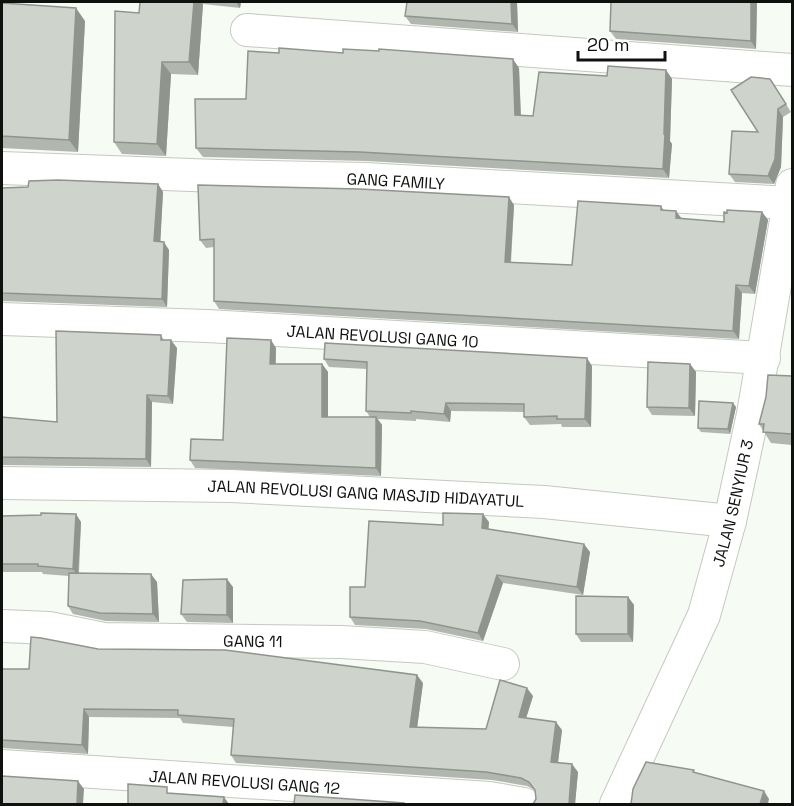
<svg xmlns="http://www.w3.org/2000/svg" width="794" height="806" font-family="'Space Grotesk',sans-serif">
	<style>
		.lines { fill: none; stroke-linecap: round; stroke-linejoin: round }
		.minor-casing { stroke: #c3c9c0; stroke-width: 34 }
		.minor { stroke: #fff; stroke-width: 32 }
		.wall { fill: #b1b6af }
		.shaded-wall { fill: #90948e }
		.building { fill: #ced4cb; stroke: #90948e; stroke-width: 1.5 }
		.labels { text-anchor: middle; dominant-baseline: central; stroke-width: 4.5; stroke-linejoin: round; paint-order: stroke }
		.street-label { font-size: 16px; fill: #0f110e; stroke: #fff }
	</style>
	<rect width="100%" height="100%" fill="#f6fcf3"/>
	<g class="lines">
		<g class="minor-casing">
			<g id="minor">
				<path d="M247,30L792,70"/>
				<path id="s1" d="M2,168L218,176L365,179L790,203"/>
				<path id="s2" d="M2,319L207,326L764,358"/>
				<path id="s3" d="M2,483L231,486L544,502L730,521"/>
				<path id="s4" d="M2,626L49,628L104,639L341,642L425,647L503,664"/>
				<path id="s5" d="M2,766L489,798L524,804"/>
				<path id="s6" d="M616,804L704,615L730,521L753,414L792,185"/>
			</g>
		</g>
		<use href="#minor" class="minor"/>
	</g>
	<path class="wall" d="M140,2H241L240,8L203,4L198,75L171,74L166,156L122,154L114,142L139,13Z
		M517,2L518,32L411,24L405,16Z
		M757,2L756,49L616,39L610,31Z
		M2,3L85,21L78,152L2,148Z
		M519,68L521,115L533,116L607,76L666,70L672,79L670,141L672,144L669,178L366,161L203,157L196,148L246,99Z
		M770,79L791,112L783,117L781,167L774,184L735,182L729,174L758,132Z
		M158,184L163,192L160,242L169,250L167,307L2,301V188Z
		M514,205L511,263L572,265L661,206L664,210L682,219L724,222L762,212L768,220L755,294L742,293L739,339L219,309L214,301V247L206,248L200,240Z
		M161,335L164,340L177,348L173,404L152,402L151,467L3,465L2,464V417L57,422Z
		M276,348V364H322L328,372V417H370L366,411L367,369L329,367L324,359L592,366L591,427H562L561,424L530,425L524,417V412L451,411L450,422L416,419V421L378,419L382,425L381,476L195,468L190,460L223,440Z
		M690,364L696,372L695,416L652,415L647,407Z
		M792,376V445L771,443L759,424Z
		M736,407L730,434L701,432L698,428Z
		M2,516L81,522L79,573L157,582L159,622L106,621L73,614L68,606L69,576L43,574L42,572H2Z
		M489,522L488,529L590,552L583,595L503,583L483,641L426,629L355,625L350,617L365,587L443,525Z
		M233,587V623L187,622L181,614Z
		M628,597L634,605L633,642H581L576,634Z
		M98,649L423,683L417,728L486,729L533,696L526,718L562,730L558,763L578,772L575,804H533L536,799L535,790L527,786L492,780L236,763L231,755L233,727L183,723L180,718L89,717L88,754L2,748V669H29Z"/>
	<path class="shaded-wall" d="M194,2H201L203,4L198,75L189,62Z
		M236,2H241L240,8Z
		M511,2H517L518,32L512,24Z
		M751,2H757L756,49L751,41Z
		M76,8L85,21L78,152L69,140Z
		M513,59L519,68L521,124L515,115Z
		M162,62L171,74L166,156L157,144Z
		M666,70L672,79L670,141L672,144L669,178L663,169Z
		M778,109L783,117L781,167L774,184L768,176Z
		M158,184L163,192L160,249L154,241Z
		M509,197L514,205L510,270L505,262Z
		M676,211L682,219L676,218Z
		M762,212L768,220L755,294L749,286Z
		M164,242L169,250L167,307L162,299Z
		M736,285L742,293L739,339L733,331Z
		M171,340L177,348L173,404L168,396Z
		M271,340L276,348L275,372L270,364Z
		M587,358L592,366L591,427L585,419Z
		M322,364L328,372V425L322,417Z
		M690,364L696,372L695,416L689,408Z
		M147,395L152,402L151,467L146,459Z
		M446,403L451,411L450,422L444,414Z
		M733,403L736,407L730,434L728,429Z
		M376,417L382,425L381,476L376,468Z
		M76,514L81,522L78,577L73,569Z
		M483,514L489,522L488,536L482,528Z
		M584,544L590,552L583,595L577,587Z
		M151,574L157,582L159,622L153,614Z
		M497,575L503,583L483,641L478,633Z
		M227,579L233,587V623L227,615Z
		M628,597L634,605L633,642L628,634Z
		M417,675L423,683L416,736L410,727Z
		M527,688L533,696L524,725L519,717Z
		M84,709L89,717L88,754L82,745Z
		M556,722L562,730L557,770L551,762Z
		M572,764L578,772L575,804H569Z
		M78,781L84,789L83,804H77Z
		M764,791L769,799L768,804H760Z
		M224,797L229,804H223Z"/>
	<path class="building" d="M140,2H194L189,62H162L157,144L114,142L115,11L139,13Z
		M407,2H511L512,24L405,16Z
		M611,2H751V41L610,31Z
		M2,3L76,8L69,140L2,136Z
		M279,48L343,53V49L379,51V49L513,59L515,115L533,116L539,72L607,76L608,66L666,70L664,134H665L663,169L360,152L196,148L195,99H246L248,51L279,53Z
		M751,77L770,79L786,104L778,109L775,159L768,176L729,174L732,131L758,132L731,90Z
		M58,180L158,184L154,241L164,242L162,299L2,293V188L28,187L29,181Z
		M198,185L359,189L509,197L505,262L572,265L578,201L661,206V210L676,211V218L724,222V212L727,213V210L762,212L749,286L736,285L733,331L214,301V239L200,240Z
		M56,331L161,335V340H171L168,396L147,395L146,459L2,457V417L57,422Z
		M227,338L271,340L270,364H322V417H376V468L190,460L191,439L223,440Z
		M325,343L587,358L585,419H557V416L524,417V404L446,403L444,414L411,411V413L366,411L367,362L324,359Z
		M648,362L690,364L689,408L647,407Z
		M768,375L792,376V434L763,432L764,424H759L766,397Z
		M699,401L733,403L728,429L698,428Z
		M41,513L76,514L73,569L38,566V564H2V516L41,515Z
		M443,513L483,514L482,528L584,544L577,587L497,575L478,633L420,621L350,617V587H365L369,521L443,525Z
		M69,573L151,574L153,614L100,613L68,606Z
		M227,579V615L181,614L183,580Z
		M576,596L628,597V634H576Z
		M31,637L41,638L98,649L225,650L417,675L410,727L486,729L500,680L527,688L519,717L556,722L551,762L572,764L569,804H533L536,799L535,790L529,782L521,778L486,772L231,755L234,719L178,715V710L84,709L82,745L2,740V669H29Z
		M646,762L694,770L693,772L764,791L760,804H631L633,789Z
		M2,776L78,781L77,804H2Z
		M128,784L167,787V793L224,797L223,804H128Z
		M295,795L404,803V804H294Z"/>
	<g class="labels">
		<g class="street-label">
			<text stroke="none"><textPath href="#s1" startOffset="394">GANG FAMILY</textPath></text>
			<text stroke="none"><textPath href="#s2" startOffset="381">JALAN REVOLUSI GANG 10</textPath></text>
			<text stroke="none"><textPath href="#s3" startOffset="364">JALAN REVOLUSI GANG MASJID HIDAYATUL</textPath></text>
			<text stroke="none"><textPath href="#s6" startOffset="324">JALAN SENYIUR 3</textPath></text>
			<text stroke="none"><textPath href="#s4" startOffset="252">GANG 11</textPath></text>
			<text stroke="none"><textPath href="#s5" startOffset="243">JALAN REVOLUSI GANG 12</textPath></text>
		</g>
	</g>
	<rect width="794" height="806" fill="none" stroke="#0f110e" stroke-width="6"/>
	<path d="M578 51v9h87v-9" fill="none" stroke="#0f110e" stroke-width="3"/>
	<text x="587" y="51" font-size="18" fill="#0f110e" stroke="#ffffff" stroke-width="4.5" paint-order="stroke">20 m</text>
</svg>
